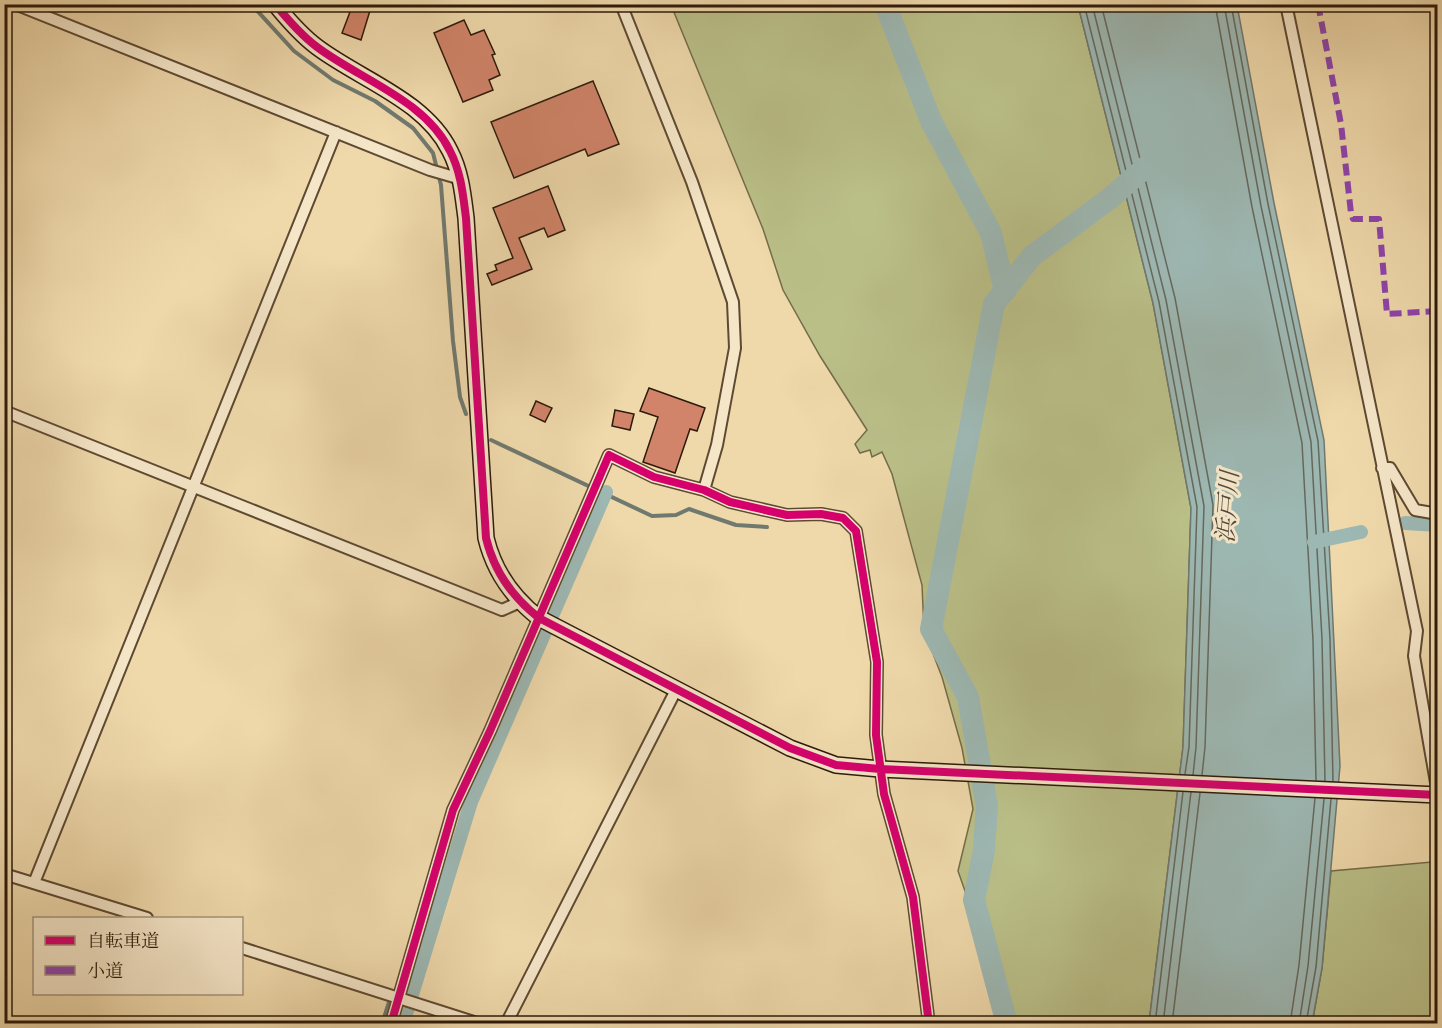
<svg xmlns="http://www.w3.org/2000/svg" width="1442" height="1028" font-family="'IM FELL English','Noto Serif JP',serif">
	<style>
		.green { fill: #babf88; stroke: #746c49; stroke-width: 1.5 }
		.water { fill: #9db8b3; stroke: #70796f; stroke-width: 1.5 }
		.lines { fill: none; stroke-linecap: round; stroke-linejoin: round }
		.shore { stroke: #65695e; stroke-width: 1.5 }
		.stream { stroke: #70796f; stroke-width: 4 }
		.canal { stroke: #9db8b3; stroke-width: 14 }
		.river { stroke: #9db8b3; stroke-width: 22 }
		.building { fill: #d1846a; stroke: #2d1a0a; stroke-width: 1.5 }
		.street-casing { stroke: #5e4a32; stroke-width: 14 }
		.secondary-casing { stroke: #2d1a0a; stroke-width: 18 }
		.street { stroke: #f5e6c8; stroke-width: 10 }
		.secondary { stroke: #f5e6c8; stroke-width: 15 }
		.quiet { stroke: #8e44ad; stroke-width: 6; stroke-dasharray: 12 6; stroke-linecap: butt }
		.cycleway-casing { stroke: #f5e6c8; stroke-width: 11 }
		.cycleway { stroke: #d6006c; stroke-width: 8 }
		.labels { text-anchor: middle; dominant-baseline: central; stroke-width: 6; stroke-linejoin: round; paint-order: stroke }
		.water-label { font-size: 24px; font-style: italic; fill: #4f493d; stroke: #f5e6c8 }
	</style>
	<rect width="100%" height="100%" fill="#efd9ab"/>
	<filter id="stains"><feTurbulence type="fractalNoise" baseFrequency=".00333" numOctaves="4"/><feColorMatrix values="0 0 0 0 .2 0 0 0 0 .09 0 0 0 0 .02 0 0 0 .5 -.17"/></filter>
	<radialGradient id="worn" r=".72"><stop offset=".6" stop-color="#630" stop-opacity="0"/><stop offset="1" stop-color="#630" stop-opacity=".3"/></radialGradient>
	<path class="green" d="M671,5H1078L1153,303L1191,508L1183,747L1149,1023H1000L972,911L958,871L973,809L962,748L942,677L924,630L922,585L892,474L882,452L872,457L870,450L860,453L855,444L867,430L820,356L783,290L763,229Z
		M1432,862L1438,869L1437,1023L1312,1024L1322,968L1331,871Z"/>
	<path class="water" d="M1078,5H1237L1274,203L1324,440L1340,766L1322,968L1312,1023H1149L1183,747L1191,508L1153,303Z"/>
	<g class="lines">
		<path class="shore" d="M1084,4L1159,302L1197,507L1189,747L1185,774
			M1092,4L1166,300L1204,506L1196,747L1193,775
			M1101,4L1175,298L1213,505L1205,747L1202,775
			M1215,4L1252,207L1302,443L1313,640L1316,780
			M1224,4L1261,206L1311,442L1322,639L1325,781
			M1231,4L1268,204L1318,441L1330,639L1333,781
			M1155,1024L1183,792
			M1163,1024L1191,792
			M1172,1024L1200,793
			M1290,1024L1299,965L1315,798
			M1299,1024L1308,966L1324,799
			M1306,1024L1316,967L1331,799"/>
		<path class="stream" d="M251,4L294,51L333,80L375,101L413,128L433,153L441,185L453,341L460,397L466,414
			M491,440L652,516L676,515L689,509L736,525L767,527
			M382,1024L389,1002"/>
		<path class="canal" d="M1405,523L1438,525
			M1314,542L1361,532
			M403,1024L471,802L606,492"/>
		<path class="river" d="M885,4L931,121L991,233L1005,291
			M1007,1024L974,900L984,850L987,806L968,697L931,629L994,304L1032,256L1109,199L1147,166"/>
	</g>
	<path class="building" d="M353,4H372L361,40L342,33Z
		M464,20L471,35L484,30L495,54L492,55L500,75L489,80L493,90L463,102L434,33Z
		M593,81L619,144L588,156L585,149L514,178L491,122Z
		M548,186L565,230L548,237L544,228L519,238L532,269L492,285L487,274L497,270L495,265L513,258L493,208Z
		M649,388L705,408L697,431L690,429L675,473L643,462L658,417L640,411Z
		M536,401L552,408L545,422L530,415Z
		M615,410L634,414L630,430L612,426Z"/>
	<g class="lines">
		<g class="street-casing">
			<path id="street" d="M15,4L430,170L461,179
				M621,4L692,182L733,302L735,348L717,445L704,490
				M1286,4L1417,631L1414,656L1438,794
				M4,411L502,610L520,602
				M1382,468H1390L1415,510L1438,514
				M4,874L147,918
				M34,883L336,132
				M242,948L480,1024
				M391,1024L453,810L490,731L609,455L654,477L704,490L730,502L787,515L821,514L843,518L856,531L877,662L876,735L884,794L913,897L929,1024
				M506,1024L676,690"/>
		</g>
		<g class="secondary-casing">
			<path id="secondary" d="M275,4C288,20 301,35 317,47C361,80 425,100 450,151C461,172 463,195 466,218L486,538C494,571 512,597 539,618L790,748L836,765L880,769L1438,795"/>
		</g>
		<use href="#street" class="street"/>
		<use href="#secondary" class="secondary"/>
		<path class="quiet" d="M1318,4L1341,124L1351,213L1353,219H1379L1387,314L1438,311"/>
		<g class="cycleway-casing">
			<path id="cycleway" d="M275,4C288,20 301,35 317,47C361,80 425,100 450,151C461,172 463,195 466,218L486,538C494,571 512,597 539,618L790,748L836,765L880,769L1438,795
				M391,1024L453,810L490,731L609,455L654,477L704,490L730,502L787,515L821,514L843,518L856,531L877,662L876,735L884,794L913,897L929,1024"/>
		</g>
		<use href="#cycleway" class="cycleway"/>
	</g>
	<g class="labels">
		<g class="water-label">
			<text transform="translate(1229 507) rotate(-86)">浜戸川</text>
		</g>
	</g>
	<rect width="1442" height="1028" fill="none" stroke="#efd9ab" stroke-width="24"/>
	<rect x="6" y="6" width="1430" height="1016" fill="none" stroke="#2d1a0a" stroke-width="3"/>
	<rect x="12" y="12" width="1418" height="1004" fill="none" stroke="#2d1a0a" stroke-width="1.5"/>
	<rect x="33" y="917" width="210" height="78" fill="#f5e6c8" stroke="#a5947c" stroke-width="1.5"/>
	<rect x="45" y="936" width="30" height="9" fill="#d6006c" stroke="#a5947c" stroke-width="1.5"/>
	<text x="87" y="947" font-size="18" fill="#2d1a0a">自転車道</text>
	<rect x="45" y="966" width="30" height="9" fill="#8e44ad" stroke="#a5947c" stroke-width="1.5"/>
	<text x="87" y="977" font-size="18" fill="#2d1a0a">小道</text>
	<rect width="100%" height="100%" filter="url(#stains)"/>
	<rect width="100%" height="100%" fill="url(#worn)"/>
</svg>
